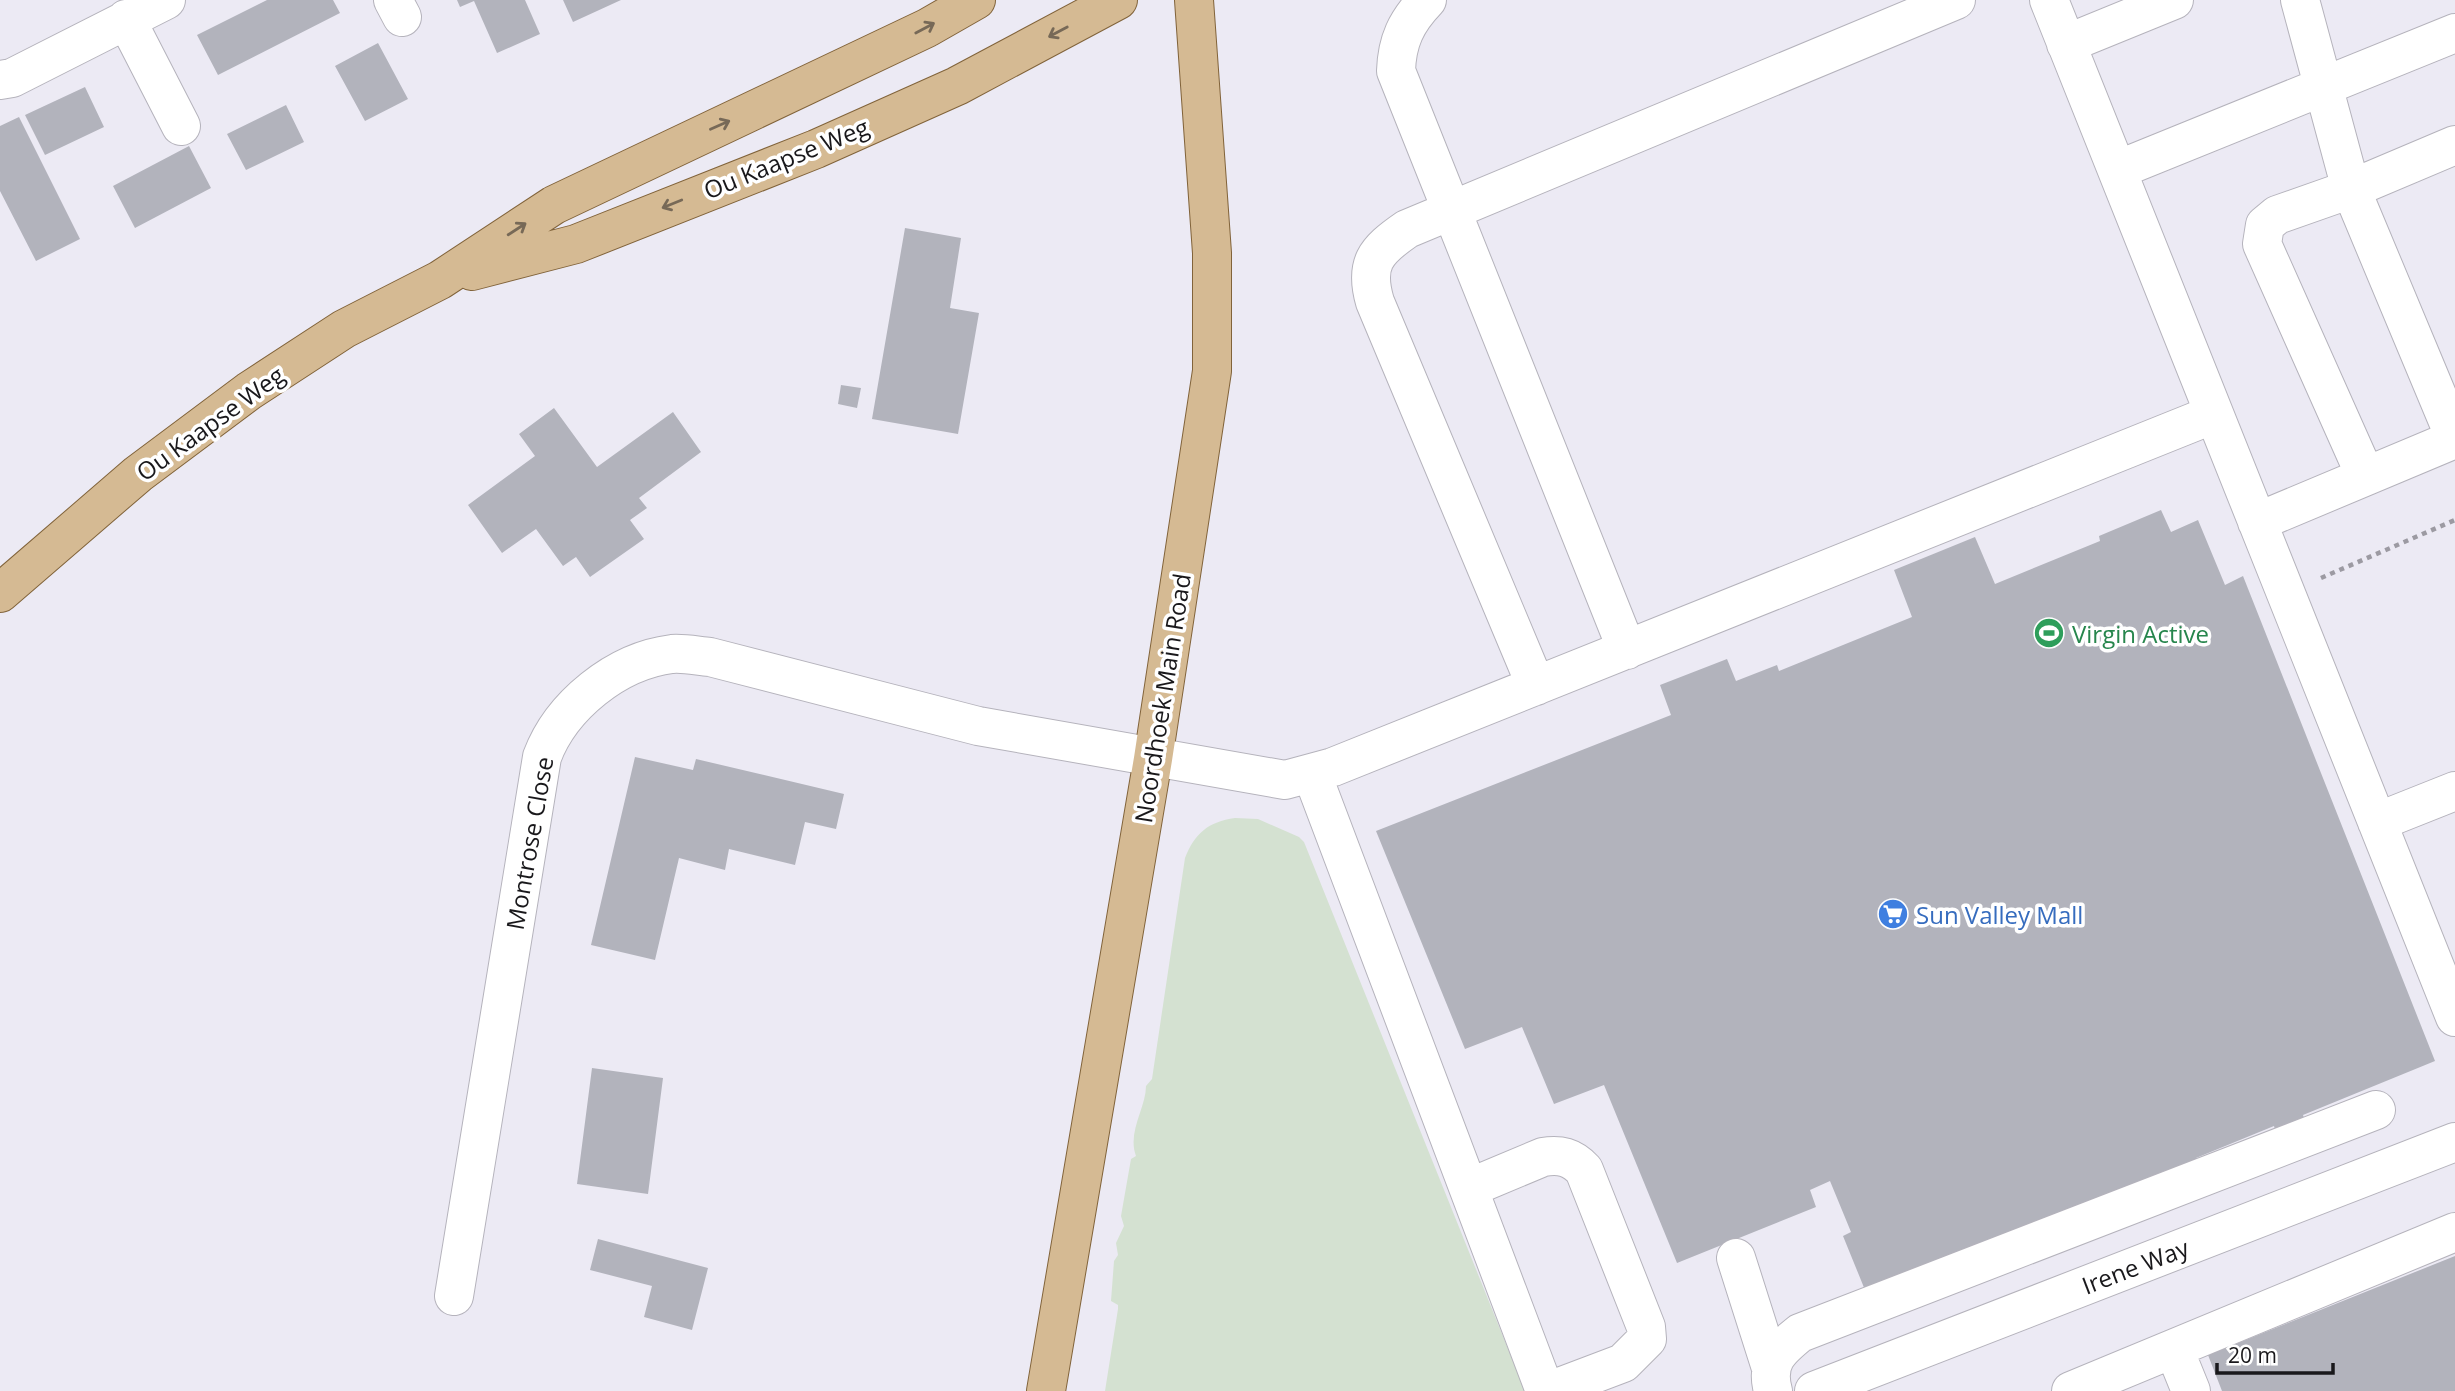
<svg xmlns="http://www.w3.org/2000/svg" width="2455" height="1391" font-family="'Open Sans',sans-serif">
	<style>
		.green { fill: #d4e1d1 }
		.building { fill: #b2b3bc }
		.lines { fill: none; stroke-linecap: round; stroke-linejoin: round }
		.minor-casing { stroke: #b5b3bc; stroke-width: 40 }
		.major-casing { stroke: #81633a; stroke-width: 40 }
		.path { stroke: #9c9aa2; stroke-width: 4.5; stroke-dasharray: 5 5; stroke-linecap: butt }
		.minor { stroke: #fff; stroke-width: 38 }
		.major { stroke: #d5ba93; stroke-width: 38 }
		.oneway { stroke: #776957 }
		.labels { text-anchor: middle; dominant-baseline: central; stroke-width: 7; stroke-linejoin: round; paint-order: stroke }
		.street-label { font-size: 24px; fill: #19181b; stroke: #fff }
		.leisure-label { font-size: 24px; fill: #27864d; stroke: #fff; text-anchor: start }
		.shop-label { font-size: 24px; fill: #366cbe; stroke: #fff; text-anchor: start }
	</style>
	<rect width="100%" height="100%" fill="#eceaf4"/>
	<path class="green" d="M1235,818L1258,819L1299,837L1304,842L1525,1391H1105L1118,1309V1305L1111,1301L1114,1261L1118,1255L1116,1243L1124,1226L1121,1216L1131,1159L1136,1156C1127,1132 1146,1108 1146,1086L1152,1079L1185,858C1195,833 1208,822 1235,818Z"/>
	<path class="building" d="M267,0H333L340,13L218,75L197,35Z
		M457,0H525L540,34L497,53L474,1L460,7Z
		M563,0H621L573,22Z
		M378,43L408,99L365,121L335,66Z
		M85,87L104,127L45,155L25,115Z
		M286,105L304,142L246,170L227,134Z
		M19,117L80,239L36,261L0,191V126Z
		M189,146L211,188L135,228L113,186Z
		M905,228L961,238L950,308L979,313L958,434L872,419Z
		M841,385L861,388L857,408L838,404Z
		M554,408L597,467L673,412L701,452L639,498L647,508L630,520L644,539L590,577L576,557L563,566L536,529L502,553L468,505L535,456L519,434Z
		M2161,510L2171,532L2198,520L2225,585L2243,576L2435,1061L2303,1115L2306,1124L2277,1136L2274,1126L2196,1158L2200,1167L2170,1178L2167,1170L1865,1290L1843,1236L1851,1232L1830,1181L1810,1190L1816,1207L1677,1263L1604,1085L1554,1104L1522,1027L1465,1049L1376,831L1671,715L1660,685L1727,659L1736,681L1777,665L1779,671L1912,617L1894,570L1975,537L1995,584L2100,541L2099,536Z
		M635,757L693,770L696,759L844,794L836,829L805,822L795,865L729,849L725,870L679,858L655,960L591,945Z
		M592,1068L663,1078L648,1194L577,1184Z
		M598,1239L708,1268L692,1330L644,1317L652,1286L590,1270Z
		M2455,1256V1391H2222L2208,1355Z"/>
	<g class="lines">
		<g class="minor-casing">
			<path id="minor" d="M393,0L402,17
				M1427,0C1406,22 1397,41 1396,71L1627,650
				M2049,0L2455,1017
				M2300,0L2351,189L2455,438
				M126,19L181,126
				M2066,44L2174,0
				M0,80L12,78L166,0
				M2117,170L2455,33
				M2365,475L2262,244L2265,225L2277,215L2351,189L2455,145
				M2257,522L2455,439
				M1536,686L1375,302C1364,264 1375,251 1407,229L1956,0
				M1312,774L1545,1391
				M2377,822L2455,791
				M1469,1188L1543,1157C1560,1154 1572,1157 1584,1170L1646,1327L1647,1339L1623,1363L1549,1391
				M1736,1258L1770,1365
				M454,1296L542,757C561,706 616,661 672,654C684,653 698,656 710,657L978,726L1285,780L1333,767L2214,414
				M2174,1349L2191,1391
				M1773,1391C1765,1362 1779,1350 1800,1333L2376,1110
				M1814,1391L2455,1142
				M2071,1391L2455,1232"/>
		</g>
		<g class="major-casing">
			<path id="major" d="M472,271L576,244L816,149L957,86L1118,0
				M0,593L138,474L249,391L344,329L440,280L554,205L927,28L976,0
				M1046,1391L1153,759L1212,371V253L1194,0"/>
		</g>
		<path class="path" d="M2321,578L2455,520"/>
		<use href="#minor" class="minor"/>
		<use href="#major" class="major"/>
	</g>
	<defs><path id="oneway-shaft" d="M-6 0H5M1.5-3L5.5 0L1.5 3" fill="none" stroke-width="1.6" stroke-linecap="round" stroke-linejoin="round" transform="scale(1.75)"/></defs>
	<g class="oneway">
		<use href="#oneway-shaft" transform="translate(925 28) rotate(-28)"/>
		<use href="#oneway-shaft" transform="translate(1058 32) rotate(152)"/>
		<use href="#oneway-shaft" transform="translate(720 125) rotate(-24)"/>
		<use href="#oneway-shaft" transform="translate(672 204) rotate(158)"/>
		<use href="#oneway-shaft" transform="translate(517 229) rotate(-33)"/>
	</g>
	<defs>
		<g id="stadium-disc" transform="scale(1.575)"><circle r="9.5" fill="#2e9e5b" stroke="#fff"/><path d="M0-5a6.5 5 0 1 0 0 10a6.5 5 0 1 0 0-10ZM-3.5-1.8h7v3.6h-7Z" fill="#fff"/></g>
		<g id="supermarket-disc" transform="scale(1.575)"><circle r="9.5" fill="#3f7fe0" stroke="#fff"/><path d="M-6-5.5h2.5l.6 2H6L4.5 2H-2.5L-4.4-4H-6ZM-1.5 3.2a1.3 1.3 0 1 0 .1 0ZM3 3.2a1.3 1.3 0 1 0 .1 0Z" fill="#fff"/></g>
	</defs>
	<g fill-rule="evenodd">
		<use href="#stadium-disc" x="2049" y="633"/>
		<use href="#supermarket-disc" x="1893" y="914"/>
	</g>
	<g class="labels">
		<g class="street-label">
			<text transform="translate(786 158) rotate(-22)">Ou Kaapse Weg</text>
			<text transform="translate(210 423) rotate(-36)">Ou Kaapse Weg</text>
			<text transform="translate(1162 698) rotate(-81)">Noordhoek Main Road</text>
			<text transform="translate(529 843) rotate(-80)">Montrose Close</text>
			<text transform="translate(2135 1266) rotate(-21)">Irene Way</text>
		</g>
		<g class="leisure-label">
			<text x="2072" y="633">Virgin Active</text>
		</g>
		<g class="shop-label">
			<text x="1916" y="914">Sun Valley Mall</text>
		</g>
	</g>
	<path d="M2217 1363v10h116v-10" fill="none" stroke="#19181b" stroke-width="3.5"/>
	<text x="2228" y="1363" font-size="21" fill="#19181b" stroke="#ffffff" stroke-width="5" paint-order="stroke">20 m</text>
</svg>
